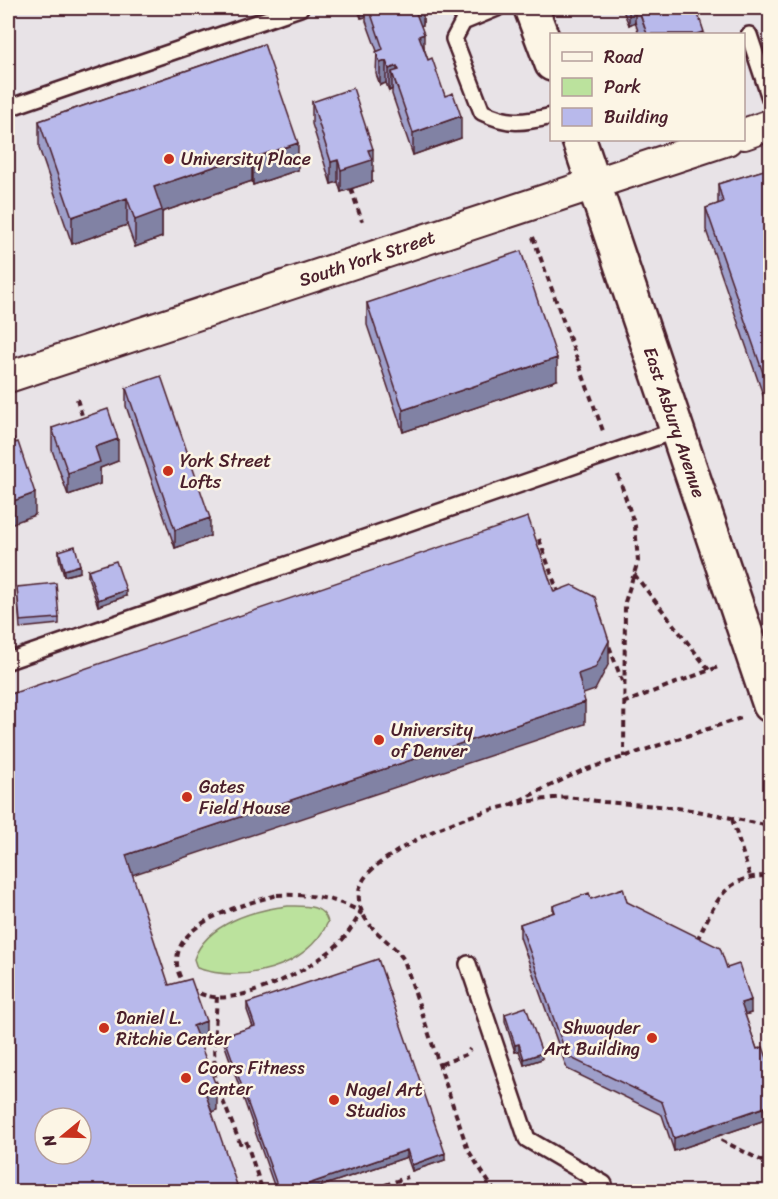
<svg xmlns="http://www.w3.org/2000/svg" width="778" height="1199" font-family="Sriracha,sans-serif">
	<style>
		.green { fill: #bbe29d; stroke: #828064; stroke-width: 1.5 }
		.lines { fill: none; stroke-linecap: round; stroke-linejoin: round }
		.lane-casing { stroke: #4a1f2b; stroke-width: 20 }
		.street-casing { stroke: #4a1f2b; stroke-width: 34 }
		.secondary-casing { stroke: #4a1f2b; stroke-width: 38 }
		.path { stroke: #4a1f2b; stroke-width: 4; stroke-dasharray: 6 4.5; stroke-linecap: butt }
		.lane { stroke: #fcf5e5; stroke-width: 15 }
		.street { stroke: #fcf5e5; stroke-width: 30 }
		.secondary { stroke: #fcf5e5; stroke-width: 33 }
		.wall { fill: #9e9fca; stroke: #4a1f2b; stroke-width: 1.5 }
		.shaded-wall { fill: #8182a4; stroke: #4a1f2b; stroke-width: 1.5 }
		.building { fill: #b8b9eb; stroke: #4a1f2b; stroke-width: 1.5; fill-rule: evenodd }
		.poi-dot { fill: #c8321e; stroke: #fcf5e5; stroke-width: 2 }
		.labels { text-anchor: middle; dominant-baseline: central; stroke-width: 5; stroke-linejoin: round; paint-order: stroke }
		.poi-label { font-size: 18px; fill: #4a1f2b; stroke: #fcf5e5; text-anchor: start }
		.street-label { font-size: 18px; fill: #4a1f2b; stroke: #fcf5e5 }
	</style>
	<rect width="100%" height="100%" fill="#e8e3e7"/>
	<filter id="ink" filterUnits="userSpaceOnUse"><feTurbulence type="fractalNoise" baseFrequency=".0167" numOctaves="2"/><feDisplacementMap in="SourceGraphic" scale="12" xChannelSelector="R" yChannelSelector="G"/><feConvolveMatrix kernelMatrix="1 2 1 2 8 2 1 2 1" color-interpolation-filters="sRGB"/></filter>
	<g filter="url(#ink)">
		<path class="green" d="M288,906C304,906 323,904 328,922C307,968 243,984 197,968L194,959C207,923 254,910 288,906Z"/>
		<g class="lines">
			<g class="lane-casing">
				<path id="lane" d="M497,8L463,22L454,39L482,112C508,125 523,123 552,116
					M749,35L770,98
					M8,108L300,8
					M8,661L677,430
					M468,964L527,1139L604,1184L601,1192"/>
			</g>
			<g class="street-casing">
				<g id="street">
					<path d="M744,134L770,125"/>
					<path id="s1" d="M8,377L727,140"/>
				</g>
			</g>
			<g class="secondary-casing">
				<g id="secondary">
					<path d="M531,8L552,64"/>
					<path id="s2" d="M579,140L770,705"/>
				</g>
			</g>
			<path class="path" d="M351,189L362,221
				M533,237L603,431
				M77,399L84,422
				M618,475L635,526L638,561L625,602L624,757
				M539,539L559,595
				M634,574L709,670
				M602,627L622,681
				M623,703L718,667
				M510,805L581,771L741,718
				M732,819L750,876
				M277,895C307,894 334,897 361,912C354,924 347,936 337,945C312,969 243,1005 208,996C195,993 181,984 178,971C167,923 242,905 277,895Z
				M697,940C716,903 723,875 770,876
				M217,997L214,1045L215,1081L240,1143L246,1141L263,1192
				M441,1064L465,1055L470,1049
				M721,1140L770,1165
				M365,1192L408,1177
				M495,1192L468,1150L404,960C390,938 362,929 359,900C356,877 379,863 396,852C441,822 499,804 554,798C570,796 588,800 604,802C628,804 652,805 677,808C708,812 739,820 770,826"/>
			<use href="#lane" class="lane"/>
			<use href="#street" class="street"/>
			<use href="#secondary" class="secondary"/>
		</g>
		<path class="wall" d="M357,8H423V25H421L424,48L428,60L445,96L461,138L413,155L392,94V89L389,91L386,83L380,85L376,74L377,51L366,21V17L361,18Z
			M622,8H696L704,34H639L635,22L629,25Z
			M264,44L298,170L253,185L252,181L162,212V237L135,247L127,225L72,244L39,148V121Z
			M312,102L373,171H372V182L341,192L338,182L331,184L312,124Z
			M771,168V418L706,230V208L718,204V184Z
			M367,303L557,380L403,432L367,325Z
			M126,388L210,536L175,548L126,406Z
			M52,428L118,461L100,468V484L68,495L52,450Z
			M59,551L80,572L64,576L59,558Z
			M88,570L126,596L98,606L88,577Z
			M17,587L59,618V624L20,628Z
			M591,899L627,902L727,968L751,1013L745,1015L757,1049L771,1069V1118L674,1151L662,1115L567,1069L520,937V924L553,913V906Z
			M247,1003L445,1160L412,1171L407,1157L307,1191H276L224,1043V1036L253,1027L247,1010Z
			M505,1014L542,1059L524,1065L519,1051L515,1052L505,1021Z"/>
		<path class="shaded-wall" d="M414,8H423V25L414,28Z
			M629,8H635V22L629,25Z
			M366,10V17L361,18V12Z
			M424,34V56L419,36Z
			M386,61V83L380,85V63Z
			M397,66V87L392,72V89L389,91V69Z
			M461,116V138L413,155V133Z
			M298,143V170L253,185V158Z
			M373,149V171H372V182L341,192V170L368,150Z
			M252,154V181L162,212V237L135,247V220L154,187Z
			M338,160V182L331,184V162Z
			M127,198V225L72,244V217Z
			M557,358V380L403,432V410Z
			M118,439V461L100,468V484L68,495V473L95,447Z
			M35,493V515L8,525V503Z
			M210,518V536L175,548V530Z
			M80,565V572L64,576V570Z
			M126,590V596L98,606V600Z
			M609,641V663L595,690L578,696V674Z
			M585,702V724L126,877V855Z
			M751,1000V1013L741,1016V1003Z
			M206,1021V1043L193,1048V1026Z
			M519,1044V1051L515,1052V1045Z
			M542,1053V1059L524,1065V1059Z
			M217,1088V1110L205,1114V1092Z
			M771,1105V1118L674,1151V1138Z
			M407,1150V1157L307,1191H288Z
			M445,1153V1160L412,1171V1165Z
			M237,1185V1191H218Z"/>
		<path class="building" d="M359,8H366V10L361,12Z
			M369,8H414L424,34L419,36L428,60L432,58L445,96L453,93L461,116L413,133L392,72L399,70L397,66L389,69L386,61L380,63L376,52L383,49Z
			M638,8H696L704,32L696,34H647Z
			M264,44L298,143L253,158L252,154L154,187L162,210L135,220L127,198L72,217L39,121Z
			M353,88L373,149L368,150L372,160L341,170L338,160L331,162L312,102Z
			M771,168V396L706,208L723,202L718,184Z
			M521,251L557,358L403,410L367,303Z
			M161,376L210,518L175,530L126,388Z
			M108,409L118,439L95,447L100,462L68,473L52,428Z
			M14,438L15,443L18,442L35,493L8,503V440Z
			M528,517L554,592L572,585L595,597L609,641L595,668L578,674L585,702L126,855L169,985L191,979L206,1021L193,1026L217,1088L205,1092L237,1185L218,1191H8V695ZM45,1118H81V1154H45Z
			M75,546L80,565L64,570L59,551Z
			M116,561L126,590L98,600L88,570Z
			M56,583L59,618L20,621L17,587Z
			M623,888L627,902L720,948L727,968L739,964L751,1000L741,1003L757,1049L763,1047L771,1069V1087H769L771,1090V1105L674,1138L662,1102L567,1056L520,924L555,912L553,906L589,893L591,899Z
			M378,959L445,1153L412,1165L407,1150L288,1191H279L224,1036L255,1026L247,1003Z
			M526,1007L542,1053L524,1059L519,1044L515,1045L505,1014Z"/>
	</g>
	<g class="poi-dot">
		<circle cx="169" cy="159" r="6"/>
		<circle cx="168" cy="471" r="6"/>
		<circle cx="379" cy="740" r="6"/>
		<circle cx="187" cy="797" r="6"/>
		<circle cx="104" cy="1028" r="6"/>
		<circle cx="652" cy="1038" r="6"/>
		<circle cx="186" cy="1078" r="6"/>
		<circle cx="334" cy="1100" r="6"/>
	</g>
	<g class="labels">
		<g class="poi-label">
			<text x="181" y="159">University Place</text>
			<text x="180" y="461">York Street<tspan x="180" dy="21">Lofts</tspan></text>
			<text x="391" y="730">University<tspan x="391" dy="21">of Denver</tspan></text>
			<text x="199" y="787">Gates<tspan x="199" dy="21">Field House</tspan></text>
			<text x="116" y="1018">Daniel L.<tspan x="116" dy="21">Ritchie Center</tspan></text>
			<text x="640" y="1028" text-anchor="end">Shwayder<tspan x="640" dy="21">Art Building</tspan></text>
			<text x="198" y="1068">Coors Fitness<tspan x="198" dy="21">Center</tspan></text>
			<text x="346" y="1090">Nagel Art<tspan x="346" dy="21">Studios</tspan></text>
		</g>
		<g class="street-label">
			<text stroke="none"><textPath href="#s1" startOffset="378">South York Street</textPath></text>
			<text stroke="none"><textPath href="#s2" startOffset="298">East Asbury Avenue</textPath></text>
		</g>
	</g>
	<rect width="778" height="1199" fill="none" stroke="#fcf5e5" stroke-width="30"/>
	<rect x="15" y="15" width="748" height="1169" fill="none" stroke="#4a1f2b" stroke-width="2" filter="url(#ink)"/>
	<rect x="550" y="33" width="195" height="108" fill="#fcf5e5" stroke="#b59f9b" stroke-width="1.5"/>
	<rect x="562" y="52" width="30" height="9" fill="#fcf5e5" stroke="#b59f9b" stroke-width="1.5"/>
	<text x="604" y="63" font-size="18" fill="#4a1f2b">Road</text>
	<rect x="562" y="78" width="30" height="18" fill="#bbe29d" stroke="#b59f9b" stroke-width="1.5"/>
	<text x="604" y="93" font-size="18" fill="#4a1f2b">Park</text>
	<rect x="562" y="108" width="30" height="18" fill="#b8b9eb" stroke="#b59f9b" stroke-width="1.5"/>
	<text x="604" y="123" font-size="18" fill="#4a1f2b">Building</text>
	<g transform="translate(63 1136) rotate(251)"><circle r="28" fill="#fcf5e5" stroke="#b59f9b" stroke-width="1.5"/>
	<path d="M0-4.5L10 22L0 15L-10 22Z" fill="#c8321e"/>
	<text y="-9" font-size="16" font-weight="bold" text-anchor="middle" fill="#4a1f2b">N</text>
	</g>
</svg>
